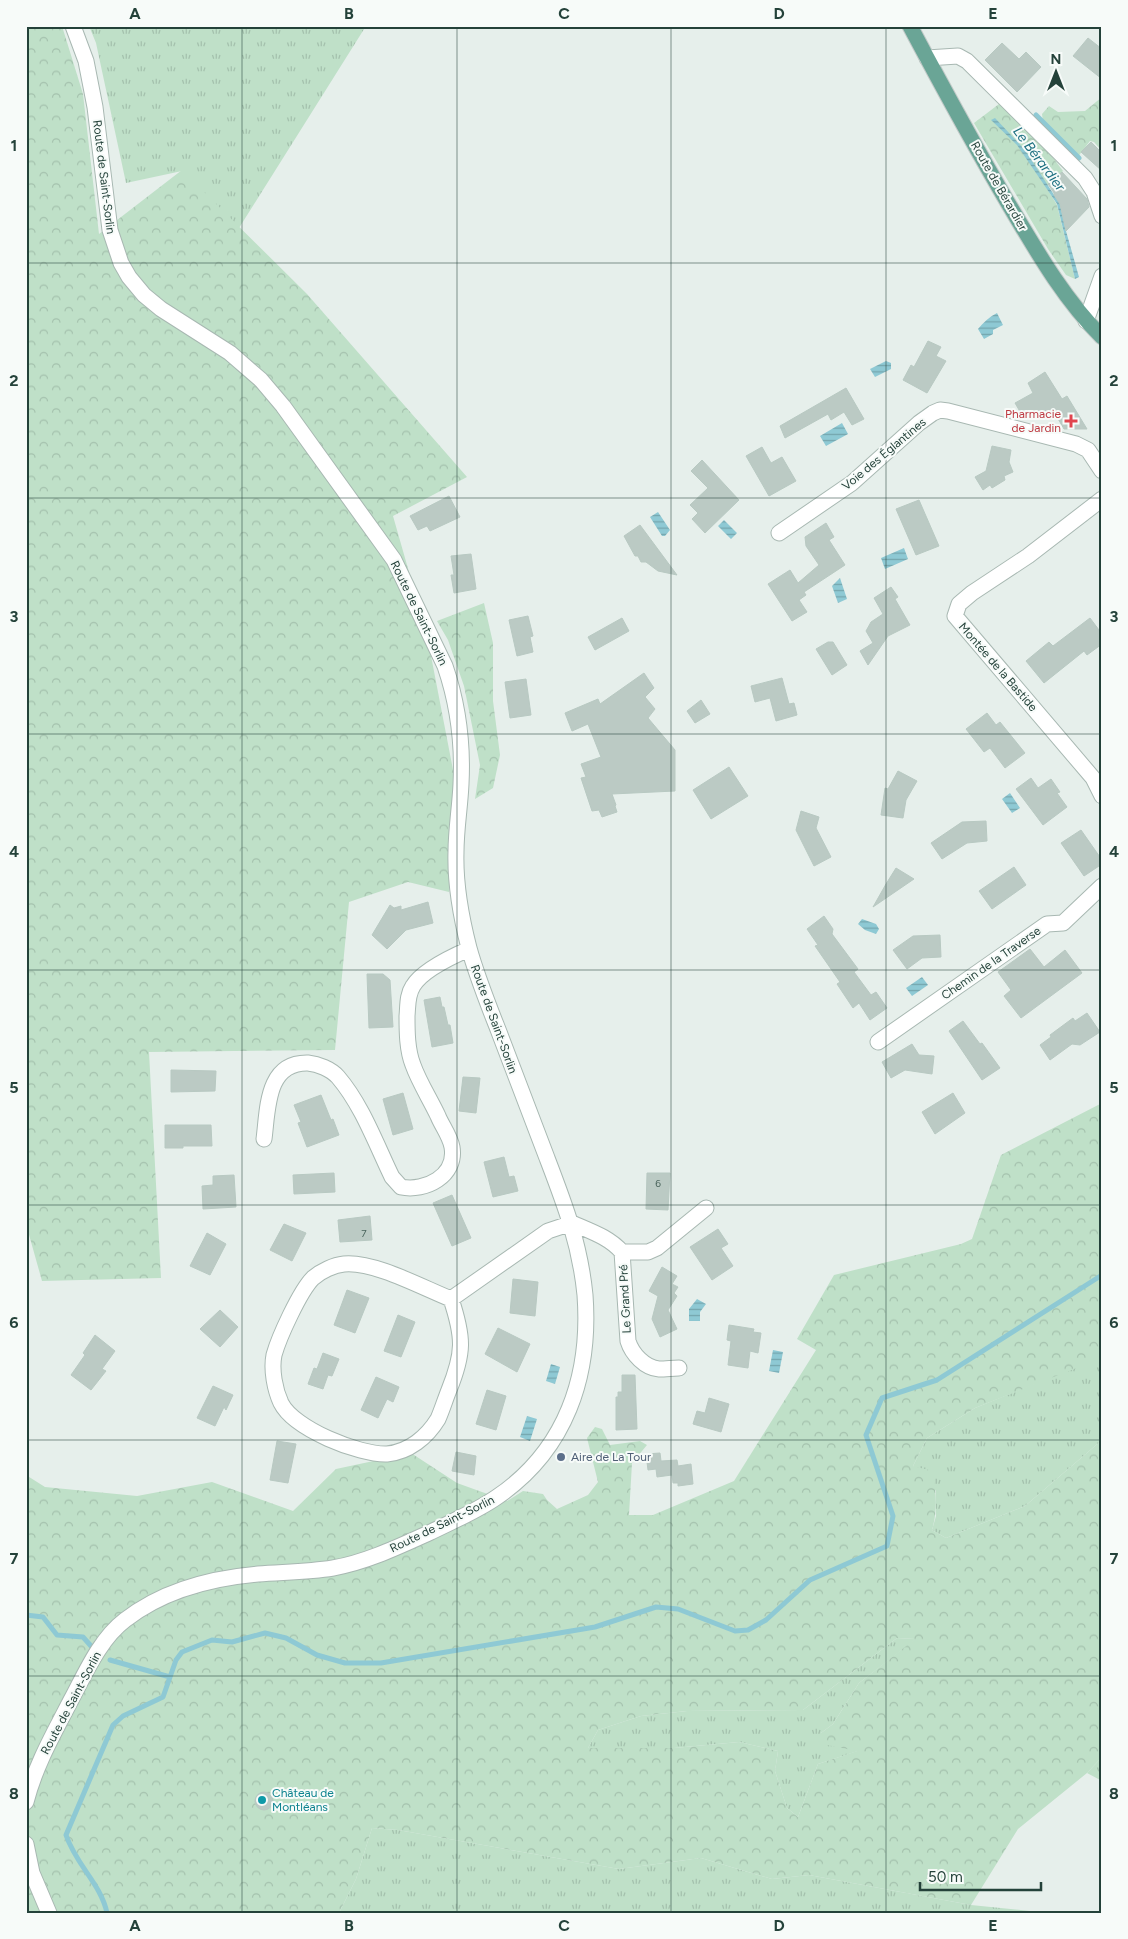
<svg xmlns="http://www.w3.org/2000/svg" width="1128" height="1939" font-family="Figtree,sans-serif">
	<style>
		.grass { fill: url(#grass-tufts) }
		.forest { fill: url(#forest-crowns); fill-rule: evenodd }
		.water { fill: url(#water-rules) }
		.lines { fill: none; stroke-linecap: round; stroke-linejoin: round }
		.stream { stroke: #8ec9d4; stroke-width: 5 }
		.building { fill: #bbcac4; stroke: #b8c9c2 }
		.minor-casing { stroke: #a8b8b2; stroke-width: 17 }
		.major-casing { stroke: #c2cac8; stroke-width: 17 }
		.minor { stroke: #fff; stroke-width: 15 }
		.major { stroke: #6aa596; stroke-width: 15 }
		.grid { fill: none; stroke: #24423a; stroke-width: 1; stroke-opacity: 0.55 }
		.health-dot { fill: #e0444e; stroke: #f7fbf9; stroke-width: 2 }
		.service-dot { fill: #5c6f8a; stroke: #f7fbf9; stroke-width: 2 }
		.culture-dot { fill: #0f9aa8; stroke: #f7fbf9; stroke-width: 2 }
		.labels { text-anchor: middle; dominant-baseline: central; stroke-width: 4; stroke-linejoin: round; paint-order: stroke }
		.number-label { font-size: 10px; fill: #4a645c }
		.street-label { font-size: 12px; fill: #24423a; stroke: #f7fbf9 }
		.health-label { font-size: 12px; fill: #be3a42; stroke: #f7fbf9; text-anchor: end }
		.service-label { font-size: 12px; fill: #4e5e75; stroke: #f7fbf9; text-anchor: start }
		.culture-label { font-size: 12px; fill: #0d838f; stroke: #f7fbf9; text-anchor: start }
		.water-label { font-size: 14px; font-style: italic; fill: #1c6f80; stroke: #f7fbf9 }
		.neatline { fill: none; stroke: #24423a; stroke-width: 2 }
		.grid-label { font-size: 16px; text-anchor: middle; font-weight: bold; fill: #24423a }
	</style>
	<defs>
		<pattern id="grass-tufts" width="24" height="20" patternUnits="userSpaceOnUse" patternTransform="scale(1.25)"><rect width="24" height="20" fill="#bfe0c8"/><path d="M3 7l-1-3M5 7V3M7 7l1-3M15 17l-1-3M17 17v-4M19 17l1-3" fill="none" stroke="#a4c1ad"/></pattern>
		<pattern id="forest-crowns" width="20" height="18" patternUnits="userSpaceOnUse" patternTransform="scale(1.25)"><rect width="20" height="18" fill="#bfe0c8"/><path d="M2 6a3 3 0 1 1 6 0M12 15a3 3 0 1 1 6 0" fill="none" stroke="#a4c1ad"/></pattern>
		<pattern id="water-rules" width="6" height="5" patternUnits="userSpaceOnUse" patternTransform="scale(1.25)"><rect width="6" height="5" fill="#8ec9d4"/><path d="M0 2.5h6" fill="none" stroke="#74a5ad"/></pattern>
	</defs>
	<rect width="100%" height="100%" fill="#e6efeb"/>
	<path class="grass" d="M89,26H366L239,228L182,171L126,183L96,43Z
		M1098,1358H1102V1440L1025,1506L946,1538L932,1530L936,1516V1491L913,1466L927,1438L975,1408Z
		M897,1638L916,1639L859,1683L833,1724L821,1733L858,1751L818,1764L798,1817L787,1808L775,1771L778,1751L739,1742L674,1748H588L598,1730L641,1716L687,1711L803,1710Z
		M1102,1757V1781L1087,1773Z
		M372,1828L398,1830L619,1869L701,1858L772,1879L809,1875L971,1905L1050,1913H339L356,1879Z"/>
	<path class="forest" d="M26,26H62L83,94L99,234L182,170L307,294L467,477L393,516L427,635L454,775L449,892L408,882L349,902L335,1050L149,1052L161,1278L42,1281L26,1224Z
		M1102,97V151L1094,142L1090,141L1077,158L1043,122L1042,114L1049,106L1058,112L1085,111Z
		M999,104L1032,130L1063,171L1046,187L1057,205L1075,279L1066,275L1048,249L974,123Z
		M484,603L493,643V701L500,755L493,788L475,799L480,765L464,686L448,640L437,621Z
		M1102,1103V1358L975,1408L927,1438L913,1466L933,1471C936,1492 938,1510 932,1530L946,1538L1025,1506L1102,1440V1757L1087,1773L1018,1829L971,1905L809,1875L772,1879L701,1858L619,1869L398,1830L372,1828L356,1879L339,1913H26V1475L45,1487L137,1496L212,1482L293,1511L336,1469L411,1453L457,1483L507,1501L523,1491L543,1494L547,1500L557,1509L588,1495L598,1482L587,1438L595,1427L602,1429L610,1445L640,1441L647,1445L632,1463L629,1515H653L734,1481L816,1350L797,1339L834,1275L961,1244L972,1239L1001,1155ZM897,1638L915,1639L859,1683L833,1724L821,1733L822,1744L857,1751L818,1764L798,1817L787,1808L775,1771L778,1751L739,1742L674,1748H588L598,1730L641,1716L687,1711L803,1710Z"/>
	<path class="water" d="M995,118L1025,150L1060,204L1066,231L1079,277L1075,279L1057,204L1017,145L991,120Z
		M997,313L1003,325L993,330V334L984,339L978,329C983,323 989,317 997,313Z
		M886,361L891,363V369L875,377L870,369Z
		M842,423L848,434L826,446L820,436Z
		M658,512L670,530L665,536H662L650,517Z
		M724,520L737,533L731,539L718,526Z
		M904,548L908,559L885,569L881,558Z
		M840,578L847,599L838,603L832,586Z
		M1010,793L1020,808L1012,813L1002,799Z
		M862,919L876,924L879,929L876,934L865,930L858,924Z
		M922,977L928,985L912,996L906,988Z
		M697,1299L706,1304L700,1312V1321H689V1309Z
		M773,1350L783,1352L779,1373L769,1371Z
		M551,1364L560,1367L555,1384L546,1381Z
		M527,1416L537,1419L530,1441L520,1437Z"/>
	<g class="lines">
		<path class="stream" d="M1036,115L1079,158
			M26,1615L43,1617L57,1635L83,1637L91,1646
			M110,1660L170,1677
			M107,1913C101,1884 76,1865 66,1835L113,1725L123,1716L163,1697L176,1660L182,1652L212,1640L232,1642L265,1633L286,1638L317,1655L345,1663H381L595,1627L656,1607L678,1609L735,1631L748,1630L766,1620L810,1580L887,1546L893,1516L866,1435L882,1398L937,1380L1102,1275"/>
	</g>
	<path class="building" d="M1088,38L1102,49V79L1073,56Z
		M1002,43L1019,59L1026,52L1041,67L1017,92L985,60Z
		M1091,142L1102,153V171L1081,152Z
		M1062,172L1087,199L1089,207L1066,231L1060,204L1054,195V193L1048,184Z
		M928,341L941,347L936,356L946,361L927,393L903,380L911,365L914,367Z
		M1045,372L1062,399L1067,396L1087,429H1064L1057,417L1051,419L1046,413L1041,416L1039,413L1032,416L1022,415L1015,403L1033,393L1028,383Z
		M846,388L864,419L852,425L844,412L831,420L828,414L785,438L780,426Z
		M992,446L1011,450L1009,462L1013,472L1004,476L1005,480L992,488L990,485L983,490L975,477L986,471Z
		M762,447L771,463L782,457L796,481L769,496L746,456Z
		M702,460L739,500L705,533L692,519L698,513L690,505L708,488L691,471Z
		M449,496L460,517L430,531L427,526L418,530L410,516Z
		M919,500L939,546L916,555L896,509Z
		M826,523L834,537L829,540L845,565L804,592L806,595L799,600L807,612L792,621L768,584L790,570L798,583L819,565L806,546L805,537Z
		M640,525L677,575L658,571L646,562H641L638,556H635L624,536Z
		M471,554L476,589L454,593L451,575H454L451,556Z
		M891,587L898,597L895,599L910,625L888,636L868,665L860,651L873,643L866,631L871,622L883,614L874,598Z
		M528,616L533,636L530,637L533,652L517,656L509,620Z
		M622,618L629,631L595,650L588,637Z
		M1090,618L1102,634V644L1087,655L1084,651L1044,683L1026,661L1049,642L1053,646Z
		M828,642H833L847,665L832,675L816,649Z
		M644,673L654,688L645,697L655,709L648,718L675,750V791L612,794L616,805L615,806L617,812L602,817L599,810L592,811L581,778L586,777L581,764L601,757L588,724L572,731L565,713L598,699L600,704Z
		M782,678L789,704L794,703L797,715L776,721L770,698L755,702L751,686Z
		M526,679L531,715L510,718L505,682Z
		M701,700L710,714L695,723L687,711Z
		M987,713L996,725L1000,722L1025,753L1005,768L990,748L984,752L966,729Z
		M729,767L748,796L711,819L693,790Z
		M898,771L917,781L906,800L903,818L881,815L885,788L888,789Z
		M1031,778L1038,788L1051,779L1060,792L1057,793L1067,807L1043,825L1016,789Z
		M801,811L819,817L816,828L831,857L814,866L796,830Z
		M986,821L987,841L967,843L942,859L931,843L962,822Z
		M1081,830L1102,860V864L1084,876L1061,843Z
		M1014,867L1026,885L992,909L979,891Z
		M896,868L914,879L873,907L886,884Z
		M428,902L433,923L406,930L387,949L372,935L390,905L394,908L401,906V910Z
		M824,916L833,929L832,934L858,969L854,972L871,995L876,992L887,1008L870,1020L859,1003L853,1008L837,984L840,982L815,946L818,945L807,929Z
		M940,935L941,957L922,958L907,969L893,950L913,936Z
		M1030,949L1044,967L1065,950L1082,973L1021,1018L1004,996L1011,990L998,972Z
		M367,974H383L390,980L393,1027L369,1028Z
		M440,997L442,1007H444L448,1025H450L453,1043L432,1047L424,1000Z
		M1087,1013L1100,1032L1080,1045L1072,1044L1050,1060L1040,1045L1051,1037L1050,1035L1073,1018L1075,1021Z
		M963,1021L980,1044L982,1043L1000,1068L982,1080L949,1031Z
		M912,1044L919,1055L934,1056L932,1074L905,1070L891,1078L882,1062Z
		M171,1070L216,1071L215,1091L171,1092Z
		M463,1077L480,1078L476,1113L459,1111Z
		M403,1093L413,1129L393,1135L383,1099Z
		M953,1093L965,1113L935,1134L922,1112Z
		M321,1095L331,1120L333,1119L339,1135L307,1147L298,1123L301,1122L294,1105Z
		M165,1125H211L212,1146H183V1148H165Z
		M504,1157L509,1177L514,1176L518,1191L493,1197L484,1162Z
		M334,1173L335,1192L294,1194L293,1175Z
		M647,1173H670L668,1210L646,1209Z
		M234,1175L236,1207L203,1209L202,1186L213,1185V1176Z
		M452,1195L471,1238L452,1246L433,1203Z
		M370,1216L372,1240L340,1242L338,1220Z
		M284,1224L306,1233L292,1261L270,1250Z
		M718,1229L728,1244L721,1248L733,1266L712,1280L690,1247Z
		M207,1233L226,1244L210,1275L190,1266Z
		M662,1267L677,1276L672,1284L678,1287L674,1293L677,1296L668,1310L677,1329L660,1337L652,1319L658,1296L649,1291Z
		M513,1279L538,1282L535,1316L510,1313Z
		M347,1290L369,1298L355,1333L334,1325Z
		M220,1310L238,1327L220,1347L200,1329Z
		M398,1315L415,1322L401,1357L384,1351Z
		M729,1325L754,1329L753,1332L761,1333L758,1353L750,1351L748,1368L728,1365L731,1341L727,1340Z
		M498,1328L530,1344L517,1372L485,1354Z
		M95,1335L115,1351L102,1369L106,1371L91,1390L71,1375L85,1355L83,1353Z
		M323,1353L339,1359L332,1376L328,1375L323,1389L308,1384L314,1368L317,1369Z
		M622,1375H635L637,1429L616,1430V1397H618V1392H622Z
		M376,1377L399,1387L393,1402L387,1399L378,1418L361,1410Z
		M213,1386L233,1395L226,1410L224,1407L215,1426L197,1418Z
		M487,1390L506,1396L496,1430L476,1424Z
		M709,1398L729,1404L721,1432L693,1424L697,1411L705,1413Z
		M277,1441L296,1444L288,1483L270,1480Z
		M456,1452L476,1456L474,1475L452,1471Z
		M660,1453L661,1461L677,1460L678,1466L691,1464L693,1484L678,1486V1483H673L672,1475L657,1477L656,1469L648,1470L646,1454Z
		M255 1801a9 9 0 1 1 18 0a9 9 0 1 1-18 0Z"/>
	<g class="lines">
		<g class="minor-casing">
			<path id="minor" d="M927,58L958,56L967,61L1085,178L1094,192L1102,216
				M1086,321L1102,276
				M1102,499L1028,556L972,593L959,604L955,616L1093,778L1102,796
				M779,533L852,483L919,423L933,413L940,410L948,411L1076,444L1088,450L1102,471
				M878,1042L1047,924L1063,923L1102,886
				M264,1139C268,1109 266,1062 308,1063C318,1064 331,1069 338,1077C362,1105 376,1144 392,1177L401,1187C425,1192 457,1176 452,1147C450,1136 442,1126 438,1116C430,1099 419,1082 413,1065C407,1050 407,1031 407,1016C408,1006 407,995 413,986C422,971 453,956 469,949
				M622,1252L628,1341C632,1354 645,1368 659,1369C666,1369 673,1368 679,1368
				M451,1299C464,1338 464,1353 449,1390C445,1400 442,1410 438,1419C427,1437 409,1452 387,1454C359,1455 294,1429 281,1403C275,1390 271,1370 274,1355C279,1337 300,1291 313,1278C321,1271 334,1265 344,1264C374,1261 423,1288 451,1299L548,1231L572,1223C590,1231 609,1237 622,1252H648L657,1248L706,1208
				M26,1802C35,1766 54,1733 71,1700C86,1672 100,1639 125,1620C162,1591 212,1578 258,1574C283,1572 308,1572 333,1568C367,1562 400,1546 431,1532C453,1521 477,1511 497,1497C566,1450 591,1376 585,1295C580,1244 565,1205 547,1158C531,1116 515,1074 499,1032C488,1004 477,977 469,948C461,917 455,884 456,852C456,829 460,807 461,784C463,745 458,704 445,666L394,560L283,406L261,380L230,353L161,309L144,295L129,277L121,263L110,230L95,107L86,61L73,26
				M26,1844L32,1873L49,1913"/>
		</g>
		<g class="major-casing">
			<path id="major" d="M910,26C942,86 974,145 1008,203C1036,250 1063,298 1102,337"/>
		</g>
		<use href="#minor" class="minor"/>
		<use href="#major" class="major"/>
	</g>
	<path class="grid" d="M242,26V1913M457,26V1913M671,26V1913M886,26V1913M26,263H1102M26,498H1102M26,734H1102M26,970H1102M26,1205H1102M26,1440H1102M26,1676H1102"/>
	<path class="health-dot" d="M1068.5 413.5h5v5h5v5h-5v5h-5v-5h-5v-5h5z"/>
	<circle class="service-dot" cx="561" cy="1457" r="5"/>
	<circle class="culture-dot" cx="262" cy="1800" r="5"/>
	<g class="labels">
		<g class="number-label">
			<text x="658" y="1183">6</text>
			<text x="364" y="1233">7</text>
		</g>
		<g class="street-label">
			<text transform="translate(104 177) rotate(83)">Route de Saint-Sorlin</text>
			<text transform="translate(999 186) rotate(60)">Route de Bérardier</text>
			<text transform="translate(884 454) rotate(-40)">Voie des Églantines</text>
			<text transform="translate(419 613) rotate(64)">Route de Saint-Sorlin</text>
			<text transform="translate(998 667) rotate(49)">Montée de la Bastide</text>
			<text transform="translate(991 963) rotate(-35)">Chemin de la Traverse</text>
			<text transform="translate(494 1019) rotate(70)">Route de Saint-Sorlin</text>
			<text transform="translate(625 1299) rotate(-93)">Le Grand Pré</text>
			<text transform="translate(442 1524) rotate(-26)">Route de Saint-Sorlin</text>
			<text transform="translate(71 1703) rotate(-62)">Route de Saint-Sorlin</text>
		</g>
		<g class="health-label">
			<text x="1061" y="414">Pharmacie<tspan x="1061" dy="14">de Jardin</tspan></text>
		</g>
		<g class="service-label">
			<text x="571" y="1457">Aire de La Tour</text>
		</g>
		<g class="culture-label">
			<text x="272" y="1793">Château de<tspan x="272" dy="14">Montléans</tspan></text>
		</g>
		<g class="water-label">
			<text transform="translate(1039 159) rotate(53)">Le Bérardier</text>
		</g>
	</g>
	<rect width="1128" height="1939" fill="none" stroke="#f7fbf9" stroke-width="55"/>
	<g transform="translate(1056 72)" stroke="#f7fbf9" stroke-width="4" paint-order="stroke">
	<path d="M0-4L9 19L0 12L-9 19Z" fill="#24423a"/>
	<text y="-8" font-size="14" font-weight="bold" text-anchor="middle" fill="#24423a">N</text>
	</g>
	<path d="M920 1882v8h121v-8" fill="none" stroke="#24423a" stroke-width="2.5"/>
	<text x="928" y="1882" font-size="15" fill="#24423a" stroke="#f7fbf9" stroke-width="4" paint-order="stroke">50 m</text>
	<rect x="28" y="28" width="1072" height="1884" class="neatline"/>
	<g class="grid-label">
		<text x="135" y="19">A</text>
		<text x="349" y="19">B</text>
		<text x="564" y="19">C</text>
		<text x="779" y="19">D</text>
		<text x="993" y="19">E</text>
		<text x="14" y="151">1</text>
		<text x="1114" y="151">1</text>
		<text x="14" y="386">2</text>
		<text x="1114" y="386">2</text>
		<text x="14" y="622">3</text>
		<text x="1114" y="622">3</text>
		<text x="14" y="857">4</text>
		<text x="1114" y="857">4</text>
		<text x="14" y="1093">5</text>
		<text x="1114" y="1093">5</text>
		<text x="14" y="1328">6</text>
		<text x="1114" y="1328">6</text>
		<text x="14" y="1564">7</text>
		<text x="1114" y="1564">7</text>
		<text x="14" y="1799">8</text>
		<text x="1114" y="1799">8</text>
		<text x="135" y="1931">A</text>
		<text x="349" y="1931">B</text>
		<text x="564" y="1931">C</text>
		<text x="779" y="1931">D</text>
		<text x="993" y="1931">E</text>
	</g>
</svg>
